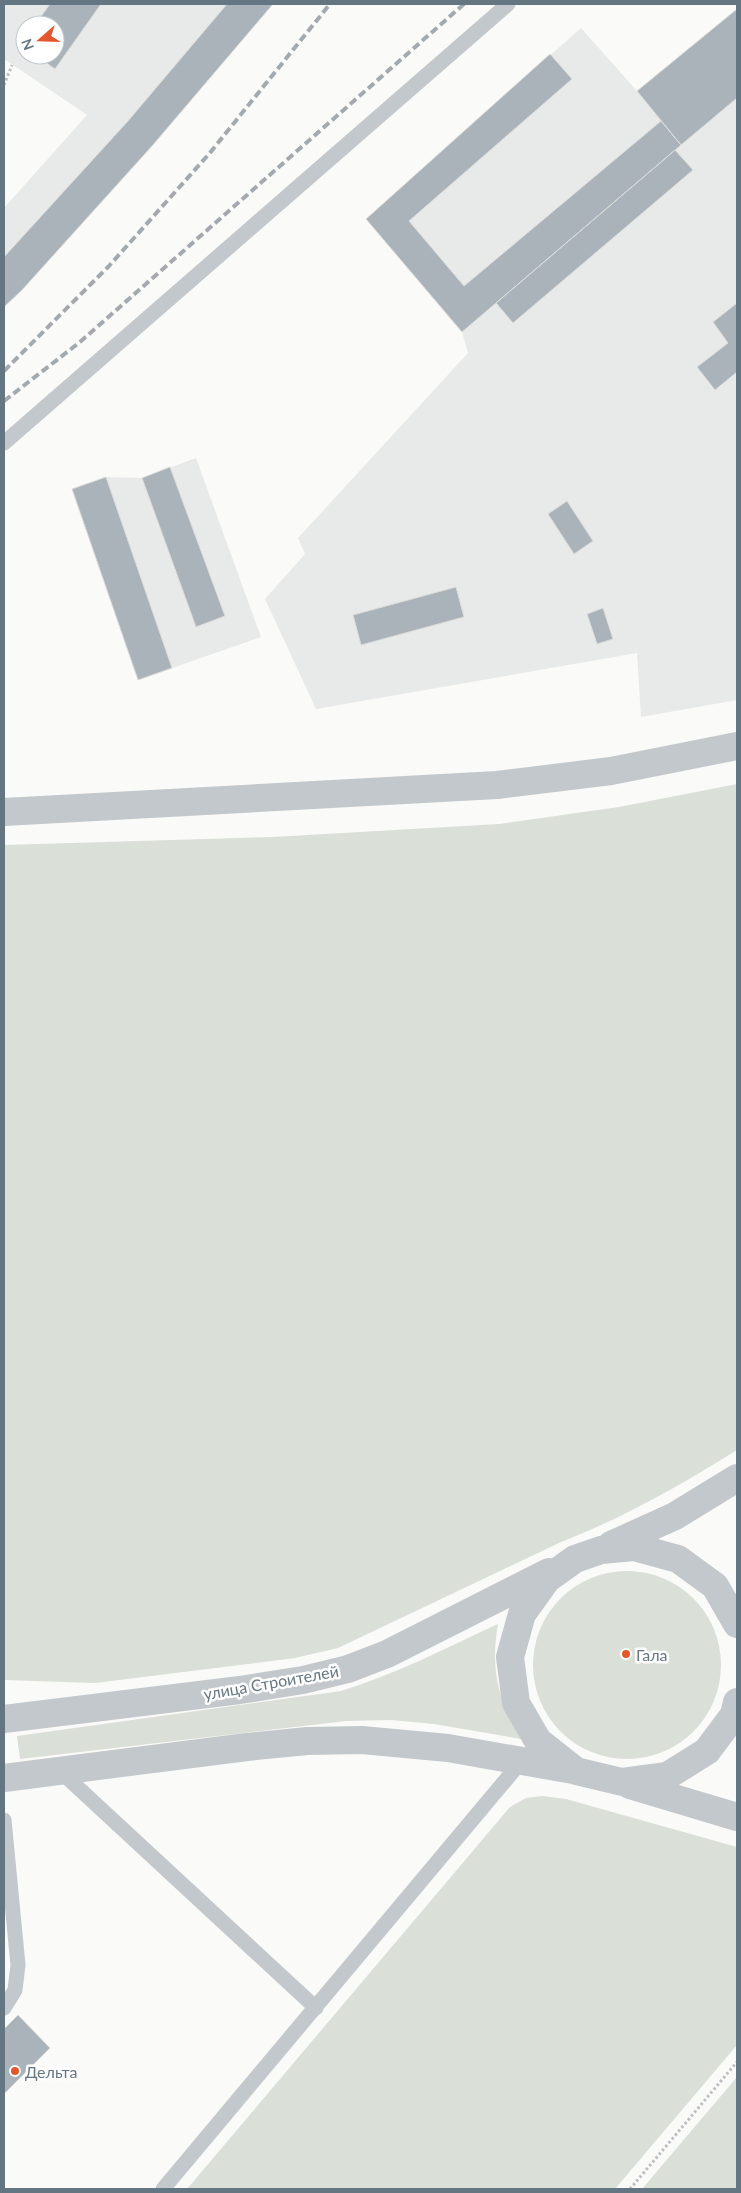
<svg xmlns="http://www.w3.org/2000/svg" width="741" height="2193" font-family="Lato,sans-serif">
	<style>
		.built { fill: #e8e9e9; fill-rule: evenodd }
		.green { fill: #dadfd7 }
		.building { fill: #aab3b9; stroke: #dcdcda }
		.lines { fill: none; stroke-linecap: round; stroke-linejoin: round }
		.path { stroke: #bbbfc2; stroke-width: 3; stroke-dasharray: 2.5 2.5; stroke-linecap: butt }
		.lane { stroke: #c3c8cc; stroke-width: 15 }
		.street { stroke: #c3c8cc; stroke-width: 28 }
		.rail { stroke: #a2aab0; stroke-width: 4; stroke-dasharray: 8 4; stroke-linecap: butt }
		.poi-dot { fill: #e4572e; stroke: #fff; stroke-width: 2 }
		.labels { text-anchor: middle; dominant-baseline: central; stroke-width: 5; stroke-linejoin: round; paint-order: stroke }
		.poi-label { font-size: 16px; fill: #657683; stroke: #fff; text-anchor: start }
		.street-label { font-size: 16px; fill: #657683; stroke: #fff }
	</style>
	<rect width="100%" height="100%" fill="#fafaf8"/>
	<path class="built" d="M4,4H273L152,146L22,290L4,307V208L87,115L4,59ZM25,25H55V55H25Z
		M737,9V700L641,717L637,653L316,709L265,599L305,554L298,538L468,353L462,332L366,219L581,28L637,91Z
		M196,458L261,637L138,680L72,489L106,477L142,478Z"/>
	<path class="green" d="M737,784V1450C681,1485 623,1518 561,1542L338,1648L295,1658L95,1683L4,1680V845L273,837L499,824L619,807Z
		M533 1665a94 94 0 1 1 188 0a94 94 0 1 1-188 0Z
		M498,1624C490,1670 498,1699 521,1739L434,1724L391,1720L346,1721L20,1759L17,1736L341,1691C396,1674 446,1648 498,1624Z
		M542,1796L566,1799L737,1847V2045L615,2189H187L510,1807L526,1798Z
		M737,2077V2189H642Z"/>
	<path class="building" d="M50,4H101L55,69L35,55H55V25H35Z
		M227,4H273L152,146L22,290L4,307V257L128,121Z
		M737,9V98L681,145L637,91Z
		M550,54L572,79L409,221L464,286L661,121L681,145L462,332L366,219Z
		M675,150L693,170L513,323L496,303Z
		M737,303V372L715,390L697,367L728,343L713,322Z
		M170,467L225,616L196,627L142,478Z
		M106,477L172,668L138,680L72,489Z
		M567,501L593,541L574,554L548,514Z
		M456,587L464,617L361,645L353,615Z
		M603,608L613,639L597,644L587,614Z
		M18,2015L50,2048L4,2094V2029Z"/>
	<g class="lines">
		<path class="path" d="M4,85L12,65
			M630,2189L737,2062"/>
		<path class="lane" d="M4,443L508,4
			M60,1771L316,2008
			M4,1820L18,1965L15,1990L4,2008
			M163,2189L525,1757"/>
		<path class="street" d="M4,812L497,785L611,771L737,746
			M611,1545L675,1516L737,1478
			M737,1624L715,1586L678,1559L634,1547L601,1550L575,1559L547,1579L522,1614L510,1657L516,1703L538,1741L576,1771L622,1782L667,1776L707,1751L734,1715L737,1702
			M4,1719L240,1690L303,1680L348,1669L387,1654L549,1572
			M4,1778L247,1747L307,1741L362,1740L448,1748L573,1770
			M630,1785L737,1817"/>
		<path class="rail" d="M4,371L109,266L209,154L330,4
			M4,401L80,342L464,4"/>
	</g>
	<g class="poi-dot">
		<circle cx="626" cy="1654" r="5"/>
		<circle cx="15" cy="2071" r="5"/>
	</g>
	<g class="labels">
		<g class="poi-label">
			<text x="636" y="1654">Гала</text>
			<text x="25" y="2071">Дельта</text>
		</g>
		<g class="street-label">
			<text transform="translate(271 1682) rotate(-10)">улица Строителей</text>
		</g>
	</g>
	<rect width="741" height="2193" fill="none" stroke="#657683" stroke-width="10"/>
	<g transform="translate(40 40) rotate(250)"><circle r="24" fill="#ffffff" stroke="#c1c8cd"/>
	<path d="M0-4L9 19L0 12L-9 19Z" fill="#e4572e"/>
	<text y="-8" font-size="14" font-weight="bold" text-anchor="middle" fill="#657683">N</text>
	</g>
</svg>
